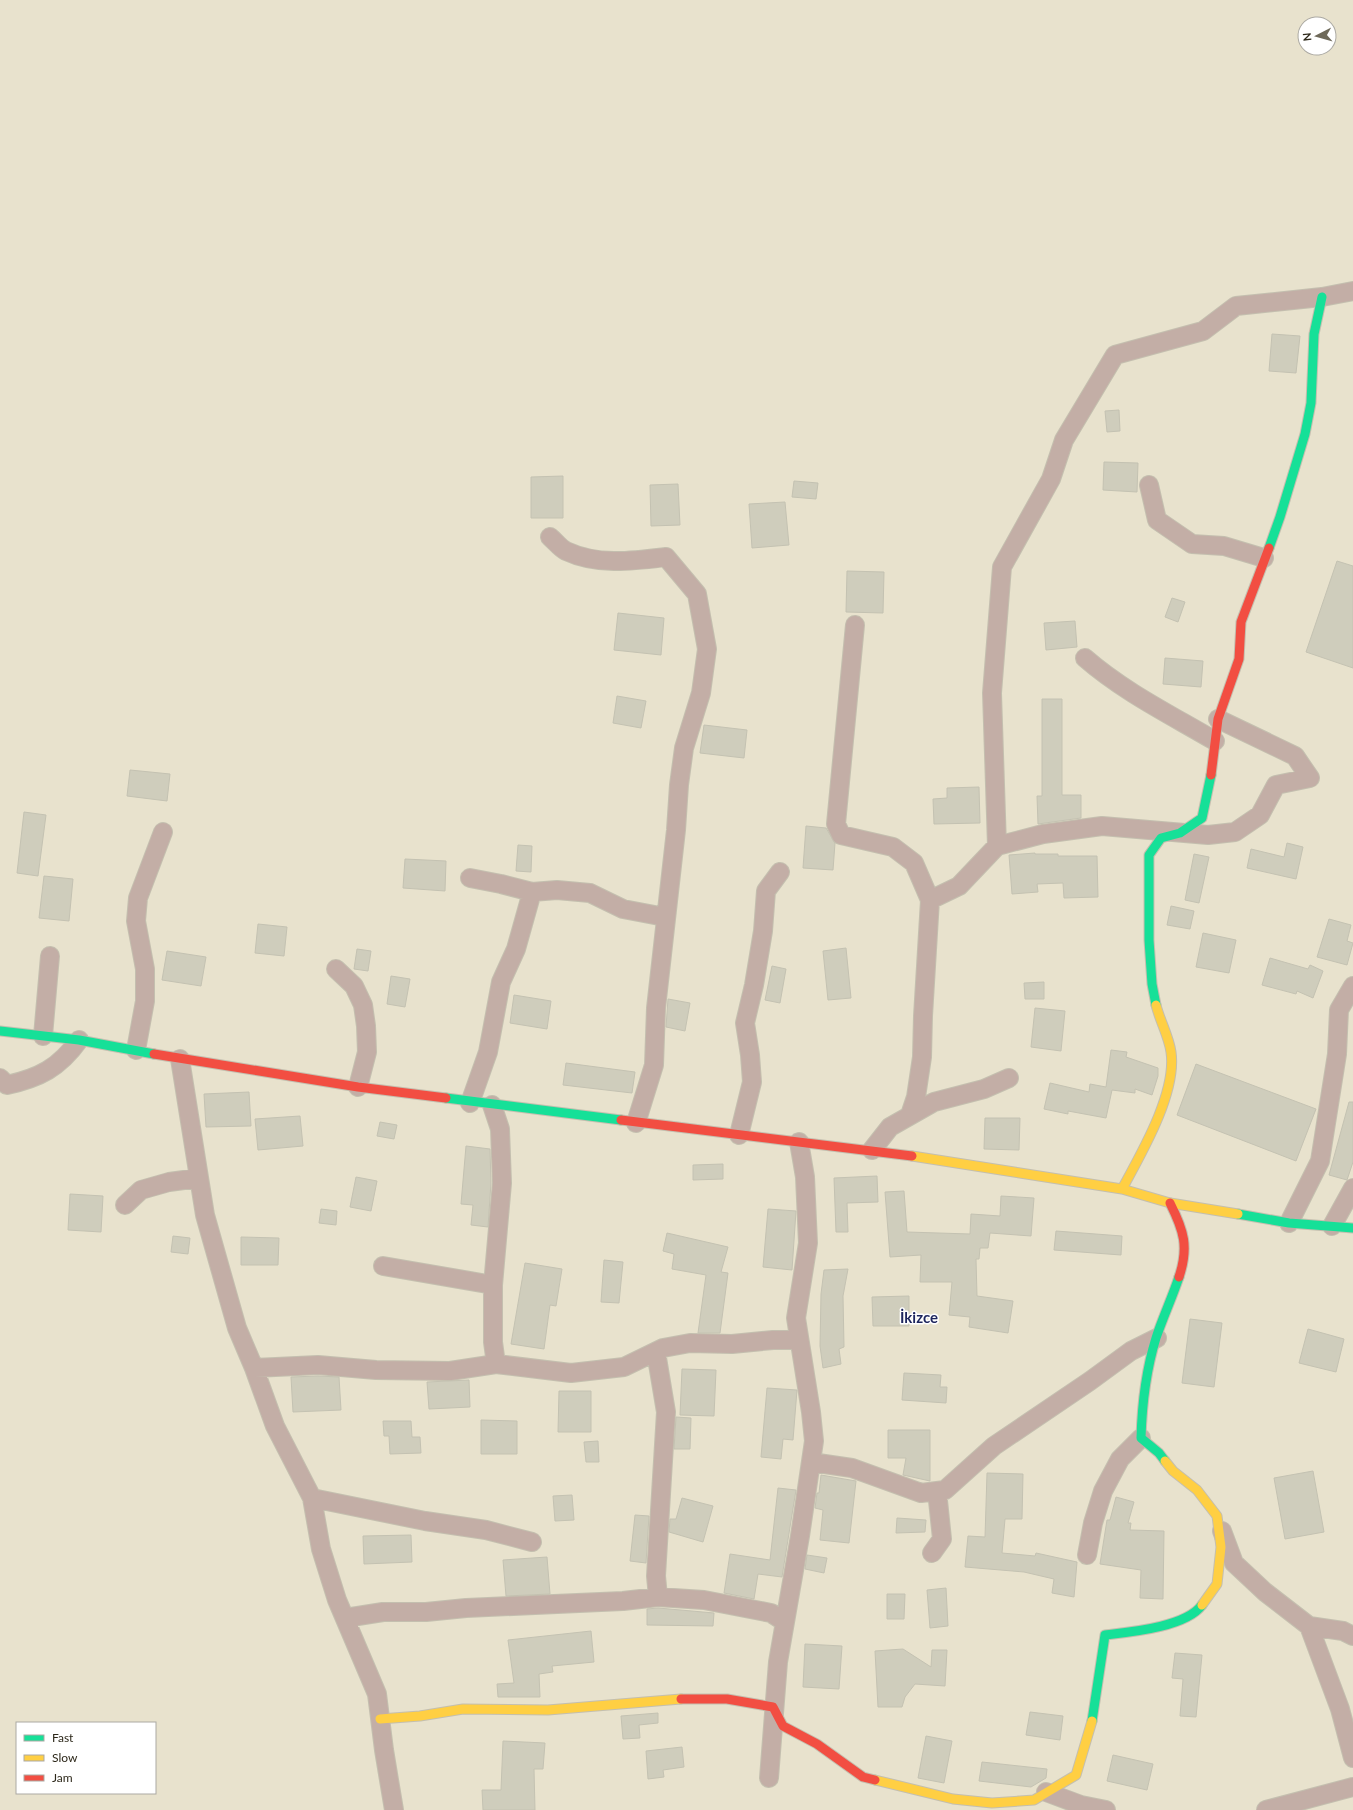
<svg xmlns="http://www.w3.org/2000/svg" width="1353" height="1810" font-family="Lato,sans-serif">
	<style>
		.building { fill: #cfcdbc; stroke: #c4c2b2 }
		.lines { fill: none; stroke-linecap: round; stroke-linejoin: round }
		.street-casing { stroke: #c4bfaf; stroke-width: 20 }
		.fast-casing { stroke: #c4bfaf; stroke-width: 11 }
		.slow-casing { stroke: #c4bfaf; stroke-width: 11 }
		.jam-casing { stroke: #c4bfaf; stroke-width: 11 }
		.street { stroke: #c3aea6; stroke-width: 18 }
		.fast { stroke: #16e098; stroke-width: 9 }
		.slow { stroke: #ffcf43; stroke-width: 9 }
		.jam { stroke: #f24e42; stroke-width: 9 }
		.labels { text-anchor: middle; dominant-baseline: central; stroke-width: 3; stroke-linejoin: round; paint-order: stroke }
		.quarter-label { font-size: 15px; font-weight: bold; fill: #1d255d; stroke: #fff }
	</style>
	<rect width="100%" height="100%" fill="#e8e2cd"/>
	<path class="building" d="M1272,334L1300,336L1296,373L1269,371Z
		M1119,410L1120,431L1107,432L1105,411Z
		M1104,462L1138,463L1137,492L1103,490Z
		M563,476V518H531V477Z
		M794,481L818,483L816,499L792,497Z
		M678,484L680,525L651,526L650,485Z
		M785,502L789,545L752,548L749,504Z
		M1337,561L1353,566V668L1306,652Z
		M847,571L884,572L883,613L846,612Z
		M1172,598L1185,602L1178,622L1165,617Z
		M618,613L664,618L661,655L614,650Z
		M1075,621L1077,647L1046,650L1044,623Z
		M1165,658L1203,661L1201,687L1163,684Z
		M617,696L646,701L641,728L613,723Z
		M1042,699H1062V795H1081V818L1038,824L1037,796H1042Z
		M704,725L747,730L744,758L700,753Z
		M130,770L170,774L167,801L127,796Z
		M979,787L980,823L934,824L933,799L947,798V788Z
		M24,812L46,815L38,876L17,873Z
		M806,826L826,828L835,843L833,870L803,868Z
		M1287,843L1303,847L1296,879L1247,868L1251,849L1284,857Z
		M518,845L532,846L531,872L516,871Z
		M1035,853V854H1058V856H1097L1098,897L1064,898L1063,883L1037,884L1038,892L1012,894L1009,855Z
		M1194,854L1209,857L1199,903L1185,900Z
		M405,859L446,861L445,891L403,888Z
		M44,876L73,879L69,921L39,918Z
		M1171,906L1194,911L1190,929L1167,925Z
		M1329,919L1351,925L1347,941L1353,943L1347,965L1317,957Z
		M258,924L287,927L284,956L255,953Z
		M1203,933L1236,940L1229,973L1196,967Z
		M846,948L851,998L828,1000L823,951Z
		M357,949L371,951L368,971L354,969Z
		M167,951L206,957L201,986L162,980Z
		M1270,958L1308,969L1310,965L1323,971L1313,998L1297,991L1296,994L1262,985Z
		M772,966L786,969L780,1003L765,1000Z
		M391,976L410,979L405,1007L387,1004Z
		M1044,982V999H1025L1024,983Z
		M514,995L551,1001L547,1029L510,1023Z
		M668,999L690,1003L685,1031L666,1027Z
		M1035,1008L1065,1011L1061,1051L1031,1047Z
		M1111,1050L1127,1052L1126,1057L1158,1068V1076L1152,1095L1135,1089V1093L1112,1090L1106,1118L1068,1111V1114L1044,1109L1050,1083L1089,1092L1090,1084L1106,1087Z
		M566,1063L635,1072L632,1093L563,1085Z
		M1196,1064L1316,1109L1296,1161L1177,1115Z
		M249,1092L251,1126L206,1127L204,1094Z
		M1349,1102H1353V1162L1347,1180L1329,1175Z
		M300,1116L303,1146L258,1150L255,1119Z
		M985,1118H1020L1019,1150L984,1149Z
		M380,1122L397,1125L394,1139L377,1136Z
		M466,1146L490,1149L491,1183L488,1227L471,1225L473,1205L461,1204Z
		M723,1164V1179L693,1180V1165Z
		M877,1176L878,1202L847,1203L848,1232H836L834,1178Z
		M356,1177L377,1181L371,1211L350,1207Z
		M904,1191L907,1232L970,1234L971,1214L1000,1216L1001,1196L1034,1198L1031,1236L990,1233L988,1248H980L979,1259H976L977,1296L1013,1301L1008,1333L969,1327L970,1317L949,1315L952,1282H920L921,1255L890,1257L885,1192Z
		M70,1194L103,1196L101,1232L68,1230Z
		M321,1209L337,1211L336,1225L319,1223Z
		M768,1209L796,1211L792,1270L763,1267Z
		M1056,1231L1122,1236L1121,1255L1054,1250Z
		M667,1233L728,1247L721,1272L728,1273L720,1333H698L706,1275L672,1269L674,1254L663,1251Z
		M173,1236L190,1238L188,1254L171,1252Z
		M241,1237L279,1238L278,1265H241Z
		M604,1260L623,1262L619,1303L601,1302Z
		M525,1263L562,1269L556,1306L550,1305L544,1349L511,1344Z
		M848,1269L843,1296L844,1347L839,1349L841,1364L823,1368L820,1346L821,1294L824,1270Z
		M909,1296V1326H873L872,1297Z
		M1190,1319L1222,1323L1214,1387L1182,1383Z
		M1308,1329L1344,1339L1336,1372L1299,1363Z
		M682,1369L716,1370L714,1416L680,1415Z
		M904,1373L941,1375L940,1387H947L946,1403L902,1400Z
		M318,1376L339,1377L341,1410L293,1412L291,1377Z
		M469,1380L470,1407L429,1409L427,1382Z
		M767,1388L797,1390L793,1440L783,1439L781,1459L761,1457Z
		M559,1391H591V1432H558Z
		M676,1417L691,1418L690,1449H674Z
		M481,1420L517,1421V1454H481Z
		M383,1421H411L412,1437H420L421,1453L390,1454L389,1436H384Z
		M888,1430H930V1481L903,1475L906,1458H888Z
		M598,1441L599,1462H586L584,1442Z
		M1313,1471L1324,1532L1285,1539L1274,1478Z
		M987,1473L1023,1474L1022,1519H1005L1002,1553L1035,1556L1036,1553L1077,1562L1074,1597L1052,1593L1054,1579L1024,1572L965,1567L968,1536L985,1537Z
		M821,1475L856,1481L849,1543L820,1540L823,1510L815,1508L817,1493H819Z
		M778,1488L796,1490L782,1577L758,1574L754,1599L724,1593L730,1554L770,1560Z
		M572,1495L574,1520L555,1521L553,1496Z
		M1116,1497L1134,1502L1128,1523H1131L1130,1530L1164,1531L1163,1599L1140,1598L1141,1570L1100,1564L1107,1520H1110Z
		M682,1498L713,1506L703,1542L669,1532L670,1519H676Z
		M635,1515L649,1516L646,1563L630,1561Z
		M897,1518L926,1520L925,1532L896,1533Z
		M411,1535L412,1562L364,1564L363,1536Z
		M807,1555L827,1558L824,1573L805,1569Z
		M547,1557L550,1594L506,1596L503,1560Z
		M946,1588L948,1626L930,1628L927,1590Z
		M887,1594H905L904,1619H887Z
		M658,1608L714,1613L713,1626L647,1625V1609Z
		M591,1631L594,1662L552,1666L553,1672L539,1674L540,1697H498L497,1684L514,1683L508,1640Z
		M805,1644L842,1646L839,1689L803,1687Z
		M903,1649L931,1667L932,1650H947L945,1686L915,1684L905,1697L902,1707H878L875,1651Z
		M1175,1653L1202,1655L1196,1717L1180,1716L1183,1679L1172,1678Z
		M1030,1712L1063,1716L1060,1740L1026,1735Z
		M658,1713V1723L639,1725L640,1738L623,1739L621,1716Z
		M926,1736L952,1741L944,1783L918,1778Z
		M503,1741L545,1743L543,1769H534L535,1810H483L482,1790H501Z
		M682,1747L684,1767L663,1770L664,1777L648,1779L646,1751Z
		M1113,1755L1153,1764L1147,1790L1107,1781Z
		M982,1762L1047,1769L1046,1778L1031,1787L979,1781Z"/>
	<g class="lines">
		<g class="street-casing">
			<path id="street" d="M1149,485L1157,520L1192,544L1224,546L1264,558
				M550,537C555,541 560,548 566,551C598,566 633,561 666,557L697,594L707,649L701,693L684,748L679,785L676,830L656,1008L654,1065L636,1123
				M855,625L836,824L841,835L893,847L914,863L930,900L923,1016L922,1057L916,1097L910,1115
				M1085,658C1124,692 1171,715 1215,741
				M997,846L992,693L1002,567L1051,479L1064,440L1115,355L1203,331L1236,306L1322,297L1353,291
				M470,878L501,884L532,892L557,890L590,893L623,909L665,917
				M930,900L959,886L997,846L1043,834L1102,826L1208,835L1235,832L1260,815L1276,785L1310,778L1295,756L1218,719
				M336,969L354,986L363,1005L366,1026L367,1052L358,1087
				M43,1036L50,956
				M136,1050L145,1001V969L136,921L138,898L163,832
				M180,1059L205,1215L237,1328L254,1368L275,1426L312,1498L321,1549L337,1600L377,1694L384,1750L394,1810
				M0,1078L7,1085C39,1078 59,1068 79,1040
				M470,1103L488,1052L501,982L516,949L532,892
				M492,1105L500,1129L502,1183L493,1285V1342L496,1364
				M739,1135L752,1082L750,1055L745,1023L754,985L763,931L766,891L780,872
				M872,1150L890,1127L934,1102L984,1089L1009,1078
				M125,1205L141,1190L169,1182L199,1178
				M1289,1223L1320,1161L1337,1054L1339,1010L1353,986
				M1332,1226L1353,1188
				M383,1266L493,1285
				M656,1352L666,1412L656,1576L658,1597
				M254,1368L318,1365L376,1370L450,1371L496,1364L571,1373L624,1367L663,1348L690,1343L732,1344L773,1340H798
				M811,1462L852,1468L921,1493L945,1490L994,1446L1090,1381L1131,1351L1157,1338
				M312,1498L425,1521L486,1530L532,1542
				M1222,1531L1234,1563L1265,1592L1309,1626L1340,1709L1353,1758
				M932,1553L942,1539L937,1491
				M1087,1555L1093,1523L1103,1491L1120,1459L1141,1438
				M345,1618L383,1612H426L466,1608L623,1601L658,1597L704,1600L771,1613L785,1622
				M1309,1626L1343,1631L1353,1636
				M769,1778L778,1662L800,1536L814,1441L811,1412L796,1318L808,1243L805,1177L799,1142
				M1046,1792L1081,1805L1106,1810
				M1266,1810L1353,1787"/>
		</g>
		<g class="fast-casing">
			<path id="fast" d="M1269,548L1280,517L1305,434L1311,403L1314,334L1322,297
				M1156,1005L1152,984L1149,940V855L1161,838L1180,833L1202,818L1211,775
				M0,1031L79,1040L154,1054
				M446,1098L621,1120
				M1238,1214L1289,1223L1353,1228
				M1165,1461L1159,1453L1141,1438C1142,1404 1146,1370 1156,1338C1163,1317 1172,1298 1179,1277
				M1092,1721L1105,1635C1131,1632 1186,1627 1202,1605"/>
		</g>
		<g class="slow-casing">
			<path id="slow" d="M912,1156L1122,1189L1170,1203L1238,1214
				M1122,1189C1141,1154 1177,1093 1171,1052C1169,1037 1160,1021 1156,1005
				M1165,1461L1173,1471L1197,1490L1217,1516L1221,1547L1217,1584L1202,1605
				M380,1719L420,1716L463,1709L548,1710L681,1699
				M875,1780L953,1799L992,1803L1034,1800L1076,1775L1092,1721"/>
		</g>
		<g class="jam-casing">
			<path id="jam" d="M1211,775L1218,719L1239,659L1241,622L1269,548
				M154,1054L358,1087L446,1098
				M621,1120L912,1156
				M1170,1203C1184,1231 1189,1247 1179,1277
				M681,1699H727L773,1707L783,1726L817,1744L863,1777L875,1780"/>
		</g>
		<use href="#street" class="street"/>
		<use href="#fast" class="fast"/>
		<use href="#slow" class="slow"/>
		<use href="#jam" class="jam"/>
	</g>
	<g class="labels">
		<g class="quarter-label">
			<text x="919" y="1317">İkizce</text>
		</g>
	</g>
	<rect x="16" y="1722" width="140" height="72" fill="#ffffff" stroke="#aba9a3"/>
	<rect x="24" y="1735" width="20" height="6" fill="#16e098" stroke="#aba9a3"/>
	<text x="52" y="1742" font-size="12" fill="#2d281a">Fast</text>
	<rect x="24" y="1755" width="20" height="6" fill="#ffcf43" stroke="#aba9a3"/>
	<text x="52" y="1762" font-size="12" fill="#2d281a">Slow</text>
	<rect x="24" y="1775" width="20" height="6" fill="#f24e42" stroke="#aba9a3"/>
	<text x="52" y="1782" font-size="12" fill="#2d281a">Jam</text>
	<g transform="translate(1317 36) rotate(264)"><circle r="19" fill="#ffffff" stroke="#aba9a3"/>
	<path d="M0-3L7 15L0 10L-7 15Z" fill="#6e6959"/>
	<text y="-6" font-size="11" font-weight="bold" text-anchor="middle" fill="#2d281a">N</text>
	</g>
</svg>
